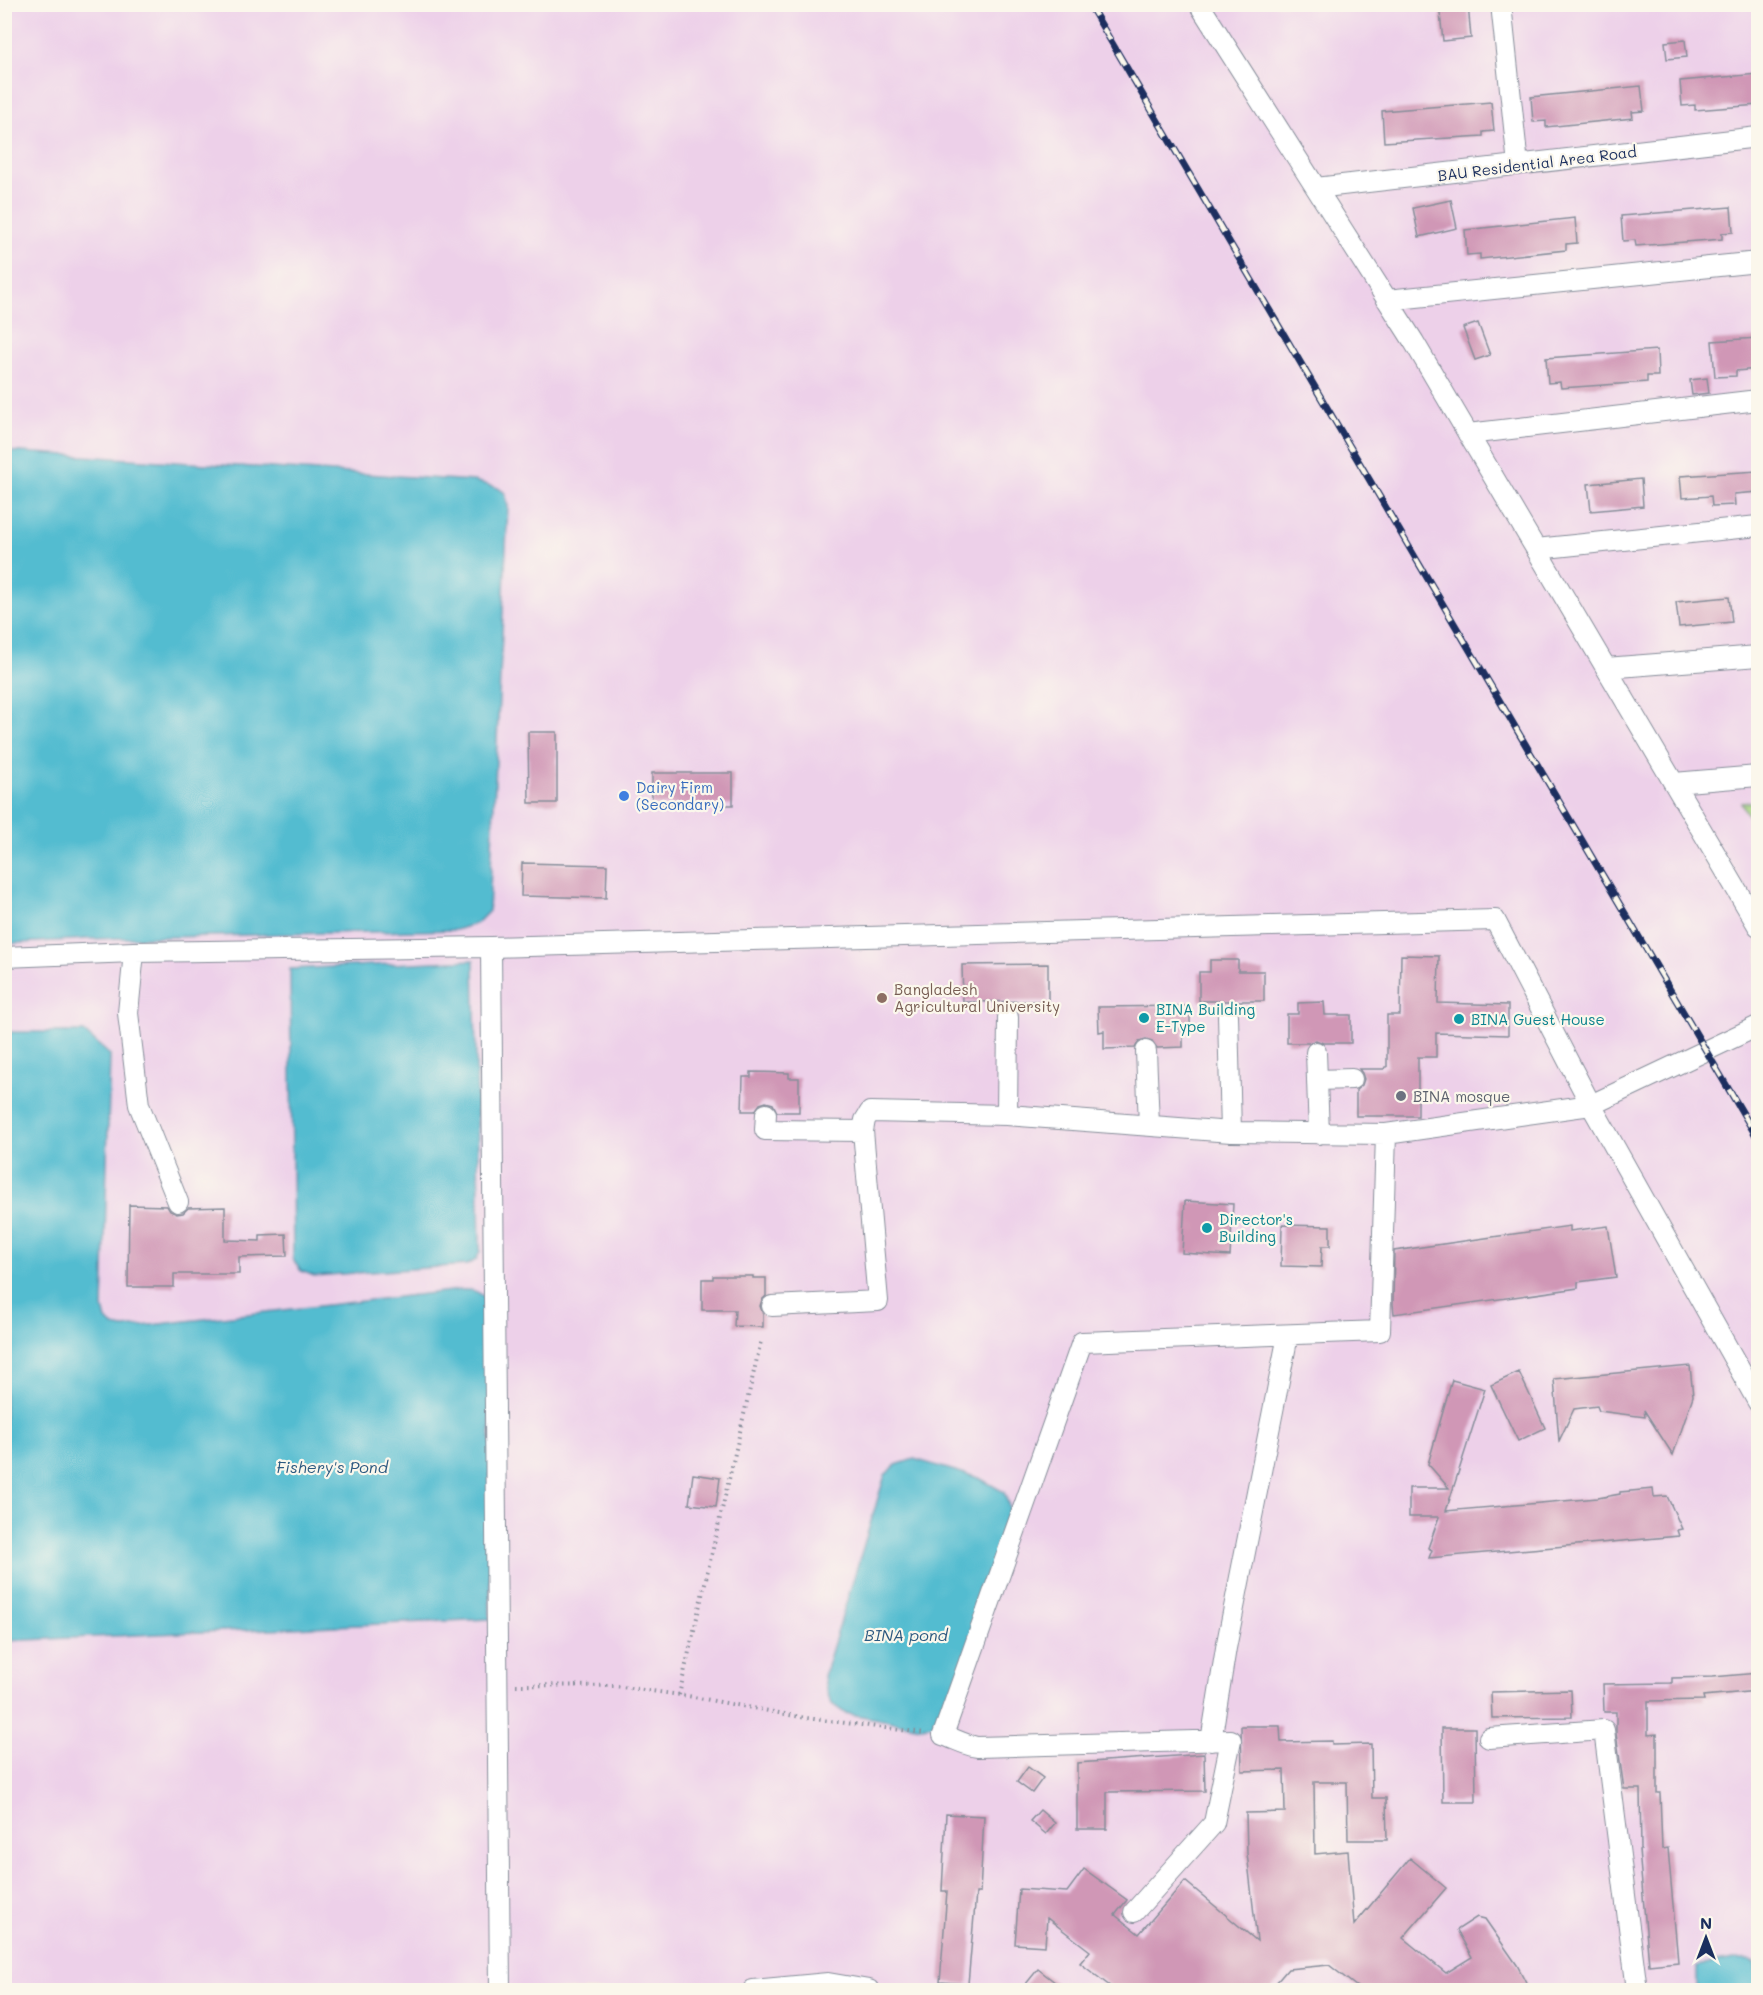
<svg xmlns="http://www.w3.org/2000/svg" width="1763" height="1995" font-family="Mali,sans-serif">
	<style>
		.built { fill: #edd0e9 }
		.green { fill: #a5d280; stroke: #60806f; stroke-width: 1.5 }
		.water { fill: #53bcd0; stroke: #377697; stroke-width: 1.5 }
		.building { fill: #d097b6 }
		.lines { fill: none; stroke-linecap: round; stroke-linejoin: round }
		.minor-casing { stroke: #878e9a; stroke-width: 22 }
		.path { stroke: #878e9a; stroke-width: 4; stroke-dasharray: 1.5 4.5; stroke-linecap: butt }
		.minor { stroke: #fff; stroke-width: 20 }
		.rail-casing { stroke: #1b2f5e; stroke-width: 7 }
		.rail { stroke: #fbf7ec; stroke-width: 4.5; stroke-dasharray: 14; stroke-linecap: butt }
		.shop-dot { fill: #3f7fe0; stroke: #fbf7ec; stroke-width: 2 }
		.education-dot { fill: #8d6e63; stroke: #fbf7ec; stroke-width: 2 }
		.culture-dot { fill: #0f9aa8; stroke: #fbf7ec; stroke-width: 2 }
		.worship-dot { fill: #6b7280; stroke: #fbf7ec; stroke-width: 2 }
		.labels { text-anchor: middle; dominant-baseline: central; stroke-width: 4.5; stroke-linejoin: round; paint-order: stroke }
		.street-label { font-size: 15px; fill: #1b2f5e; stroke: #fbf7ec }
		.shop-label { font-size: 15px; fill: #366cbe; stroke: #fbf7ec; text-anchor: start }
		.education-label { font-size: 15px; fill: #785e54; stroke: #fbf7ec; text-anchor: start }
		.culture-label { font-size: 15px; fill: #0d838f; stroke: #fbf7ec; text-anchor: start }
		.worship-label { font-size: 15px; fill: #5b616d; stroke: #fbf7ec; text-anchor: start }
		.water-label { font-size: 16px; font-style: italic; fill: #2c5980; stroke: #fbf7ec }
	</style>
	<rect width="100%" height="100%" fill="#fbf7ec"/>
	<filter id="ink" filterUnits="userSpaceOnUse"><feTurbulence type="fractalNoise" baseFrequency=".0167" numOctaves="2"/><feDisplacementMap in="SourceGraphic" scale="12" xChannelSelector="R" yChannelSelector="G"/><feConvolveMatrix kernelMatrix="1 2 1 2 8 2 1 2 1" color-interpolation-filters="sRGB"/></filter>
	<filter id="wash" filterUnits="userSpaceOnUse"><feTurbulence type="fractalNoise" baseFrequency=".008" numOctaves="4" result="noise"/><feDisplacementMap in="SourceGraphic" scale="24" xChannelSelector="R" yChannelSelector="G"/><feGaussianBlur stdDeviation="1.35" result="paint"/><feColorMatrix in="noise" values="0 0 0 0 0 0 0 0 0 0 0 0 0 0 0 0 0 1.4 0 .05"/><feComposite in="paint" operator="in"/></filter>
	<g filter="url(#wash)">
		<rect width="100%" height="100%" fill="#f3ecd6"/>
		<path class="built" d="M5,5H1758V1990H5Z"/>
		<path class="green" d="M1758,801V832L1741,803Z"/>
		<path class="water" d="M5,451L474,481L498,488L505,493L508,506L489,911L477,923L456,930L87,939L5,944Z
			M474,960L480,1251L476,1260L467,1265L314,1276L301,1271L293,1260L290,969Z
			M4,1032H84L110,1055L103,1308L106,1320L114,1326L124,1328L460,1290C475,1289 481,1292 490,1304V1619L5,1641Z
			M914,1459L979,1478L1004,1492L1010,1509L954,1700L945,1717L936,1725L921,1727L845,1713L832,1704L826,1690L824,1676L885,1475L896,1465Z
			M1734,1960H1748L1756,1963L1758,1990H1697V1966Z"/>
		<g id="blocks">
			<path class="building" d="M1439,4H1468L1471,38L1443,41Z
				M1685,40L1687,57L1667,59L1665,42Z
				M1758,74V105L1695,110V105L1682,106L1680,81Z
				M1641,86L1644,111L1632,112L1633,118L1546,127V121L1533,122L1531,97Z
				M1491,102L1494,131L1483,132V136L1384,142L1382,111Z
				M1451,200L1457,228L1419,237L1413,208Z
				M1731,207L1733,232L1722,233V239L1636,246L1635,240L1623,241L1621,216Z
				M1575,218L1577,243L1566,244V250L1480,259V254L1467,255L1465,230Z
				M1478,323L1490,355L1475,360L1463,328Z
				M1758,338V369L1736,371V376L1715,377L1712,341Z
				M1657,350L1658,376H1647V382L1561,388L1560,382L1548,383L1546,358Z
				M1707,378L1709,393L1692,395L1690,380Z
				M1758,471V492L1734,494L1735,505L1712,506L1711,496L1682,498L1680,476Z
				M1641,479L1643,506L1591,511L1588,484Z
				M1729,597L1732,622L1679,627L1676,602Z
				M528,732H557V803H529Z
				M652,773H733V805H652Z
				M522,863L607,865L606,898L521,896Z
				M1401,955L1439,956L1438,1003L1508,1005V1035L1436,1033V1057H1418V1116H1356V1090L1362,1085L1364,1079L1362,1073L1359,1069H1384L1385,1067H1387V1015H1400Z
				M1210,960H1238V971H1264V1001H1199V972H1210Z
				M1048,964V1001L963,1002L962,965Z
				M1324,1002L1325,1015H1351V1043H1323L1316,1040L1309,1043H1287V1014H1298V1003Z
				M1190,1006V1029H1183V1047L1157,1048L1152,1041L1146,1039L1139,1041L1135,1048L1104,1049V1031L1099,1032L1098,1007Z
				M751,1072L789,1073V1078H799V1112H777L773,1104L766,1102L760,1104L755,1111H742L743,1077H751Z
				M1185,1201L1233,1204L1230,1256L1182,1253Z
				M129,1205L167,1206L170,1211L177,1214L183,1213L188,1208L225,1207V1240L260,1241V1235L286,1234L287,1256L239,1257V1274H174V1287H128Z
				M1282,1225L1330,1226V1246H1322L1321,1267L1281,1266Z
				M1570,1226V1231L1608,1226L1616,1277L1578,1282V1288L1394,1314L1393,1304L1394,1251Z
				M713,1276H753V1278H766V1296L762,1300L760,1306L763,1314V1327L734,1326L735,1310H702V1279H713Z
				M1690,1366L1693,1396L1673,1455L1644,1410L1645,1417L1599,1411L1597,1406L1574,1409L1559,1441L1554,1379Z
				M1519,1372L1545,1428L1518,1441L1491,1385Z
				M1452,1380L1485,1389L1446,1511L1598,1498L1620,1494V1492L1653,1489L1654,1497L1667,1496L1682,1529L1677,1530L1679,1536L1429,1558L1432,1550L1428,1548L1439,1517H1409V1488H1449L1428,1464Z
				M693,1474L720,1478L716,1507L689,1504Z
				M1758,1673V1691L1703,1696L1704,1700L1648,1701V1735L1657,1734V1793H1660L1662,1849L1668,1848L1678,1962L1649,1965L1639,1850H1641L1640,1789H1624L1616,1733V1712H1604L1603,1684L1672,1683V1678L1713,1677Z
				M1571,1690L1572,1717L1492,1718L1491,1692Z
				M1241,1726H1280L1281,1742L1332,1741V1745L1371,1744L1372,1798H1386L1387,1840H1348L1347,1782H1314L1315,1854L1348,1851L1354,1925L1410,1858L1446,1888L1403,1938L1446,1973L1472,1957L1457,1930L1477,1917L1485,1919L1517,1965L1530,1990H1361L1329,1965L1288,1969L1270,1990H1115L1080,1963L1090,1951L1047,1918L1045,1946L1015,1944L1019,1889L1067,1892L1084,1869L1127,1900L1115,1915L1139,1934L1185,1881L1257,1941L1247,1853L1246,1813L1285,1812L1284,1770L1242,1771Z
				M1442,1728H1475L1476,1802H1443Z
				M1204,1754L1205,1791L1107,1792V1829H1077V1763Z
				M1028,1767L1043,1778L1032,1793L1017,1782Z
				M1040,1810L1055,1823L1046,1834L1030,1821Z
				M946,1814L984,1816L980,1893H976L968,1984L940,1982L947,1891H942Z
				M1038,1969L1065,1990H1021Z"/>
		</g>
	</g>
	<g filter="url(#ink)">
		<use href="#blocks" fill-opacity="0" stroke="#878e9a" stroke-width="1.5"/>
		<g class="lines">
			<g class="minor-casing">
				<path id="minor" d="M1199,4L1414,342L1758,926
					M1501,4L1518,165
					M1316,188L1758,137
					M1387,300L1758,262
					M1468,434L1758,400
					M1536,549L1758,526
					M1606,668L1758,656
					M1674,783L1758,776
					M491,947L500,1990
					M134,952L128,1013L139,1105L178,1202
					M4,957L134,952L491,947L1495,920L1591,1105L1758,1402
					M1228,1015L1231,1132
					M1146,1051L1149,1125
					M1316,1052L1319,1134
					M1317,1080L1352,1079
					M766,1114L765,1130L863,1131
					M1007,1115L1008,1017
					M772,1306L878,1301L863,1131L865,1120L870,1112L1007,1115L1231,1132L1386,1134L1591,1105L1758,1026
					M1489,1738L1604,1730L1637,1990
					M1211,1741L1226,1648L1288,1335
					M1134,1912L1214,1823L1231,1740L977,1747C965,1745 955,1739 943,1735L1082,1342L1380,1331L1386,1134
					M753,1990L828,1983L869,1990"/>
			</g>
			<path class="path" d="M516,1685L615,1686L688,1696L806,1718L925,1733
				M679,1695L761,1341"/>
			<use href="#minor" class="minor"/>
			<g class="rail-casing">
				<path id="rail" d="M1089,4L1758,1139"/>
			</g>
			<use href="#rail" class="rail"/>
		</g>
	</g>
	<circle class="shop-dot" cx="624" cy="796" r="6"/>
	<circle class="education-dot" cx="882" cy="998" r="6"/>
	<g class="culture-dot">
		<circle cx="1144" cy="1018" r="6"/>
		<circle cx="1459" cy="1019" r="6"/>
		<circle cx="1207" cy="1228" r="6"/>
	</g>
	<circle class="worship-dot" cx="1401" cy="1096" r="6"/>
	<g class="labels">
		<g class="street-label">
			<text transform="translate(1537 163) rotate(-7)">BAU Residential Area Road</text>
		</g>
		<g class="shop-label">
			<text x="636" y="787">Dairy Firm<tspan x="636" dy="17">(Secondary)</tspan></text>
		</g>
		<g class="education-label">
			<text x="894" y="989">Bangladesh<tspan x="894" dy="17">Agricultural University</tspan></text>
		</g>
		<g class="culture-label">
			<text x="1156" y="1009">BINA Building<tspan x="1156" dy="17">E-Type</tspan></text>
			<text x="1471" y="1019">BINA Guest House</text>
			<text x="1219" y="1219">Director's<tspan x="1219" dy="17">Building</tspan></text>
		</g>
		<g class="worship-label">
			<text x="1413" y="1096">BINA mosque</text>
		</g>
		<g class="water-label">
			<text x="332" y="1466">Fishery's Pond</text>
			<text x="906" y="1634">BINA pond</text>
		</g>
	</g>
	<rect width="1763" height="1995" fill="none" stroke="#fbf7ec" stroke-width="24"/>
	<g transform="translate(1706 1938)" stroke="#fbf7ec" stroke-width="4.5" paint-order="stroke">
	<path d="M0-4.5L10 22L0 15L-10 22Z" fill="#1b2f5e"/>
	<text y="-9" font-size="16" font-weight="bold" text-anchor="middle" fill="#1b2f5e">N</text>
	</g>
</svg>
